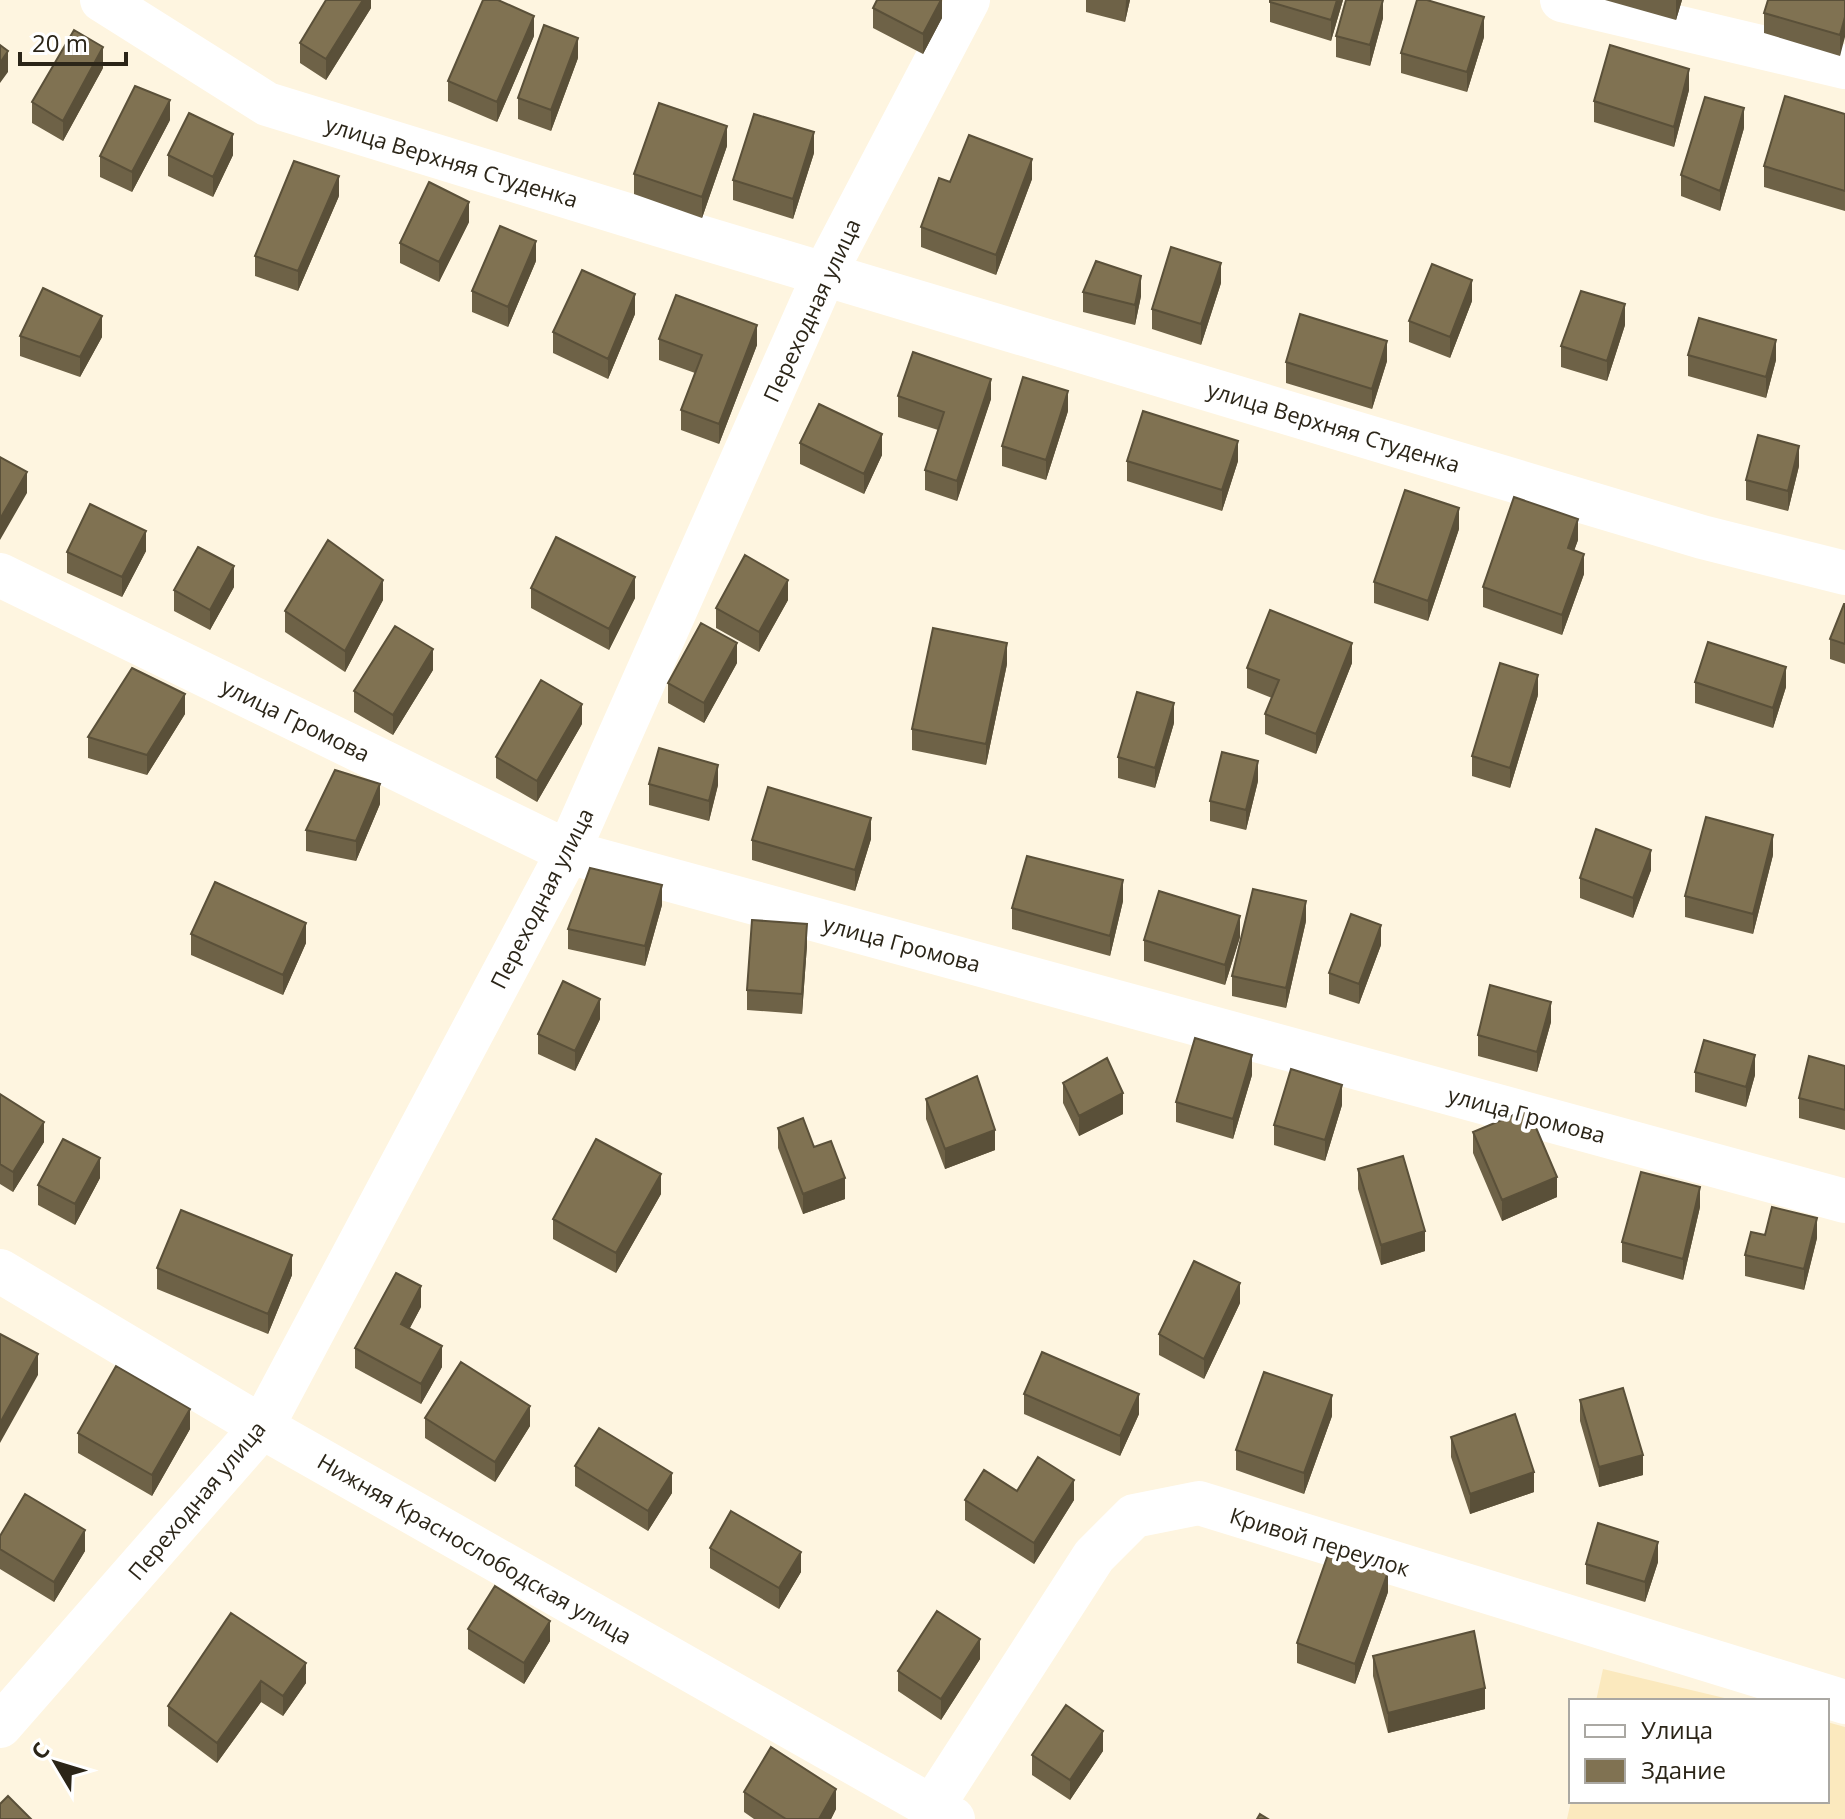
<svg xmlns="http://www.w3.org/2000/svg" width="1845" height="1819" font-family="'Open Sans',sans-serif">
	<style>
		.built { fill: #fbe9be }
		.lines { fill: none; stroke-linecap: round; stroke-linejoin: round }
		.minor { stroke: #fff; stroke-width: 44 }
		.wall { fill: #6e6247 }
		.shaded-wall { fill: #5a5039 }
		.building { fill: #807252; stroke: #5a5039; stroke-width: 2 }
		.labels { text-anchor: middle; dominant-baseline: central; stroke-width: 8; stroke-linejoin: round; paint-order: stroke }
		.street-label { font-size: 22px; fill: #2b2518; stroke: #fff }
	</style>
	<rect width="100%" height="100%" fill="#fef5e0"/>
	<path class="built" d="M1603,1669L1737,1701H1596Z
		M1827,1722L1845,1727V1819H1567L1571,1801H1827Z"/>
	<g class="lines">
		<path class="minor" d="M102,0L267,104L660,225L1702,537L1845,573
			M1562,0L1845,67
			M0,575L568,852L1845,1201
			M0,1271L262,1427L953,1819
			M0,1726L262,1427L568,852L825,273L968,0
			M932,1807L1094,1556L1134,1516L1199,1503L1845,1702"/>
	</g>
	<path class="wall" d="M371,0V8L326,80L300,63V43Z
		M942,0V18L923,54L873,28V8Z
		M1086,0H1130L1125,22L1086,12Z
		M1343,0L1331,41L1270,22V2Z
		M1383,0V18L1370,66L1336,57V36Z
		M1605,0H1682L1676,20Z
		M1845,0L1840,56L1764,33V13Z
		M534,36L497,122L448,101V81Z
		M1484,37L1467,92L1401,73V53Z
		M578,58L551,131L518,119V98Z
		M103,68L63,141L32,123V102Z
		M1689,90L1674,147L1594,122V101Z
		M1845,114V211L1764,187V166Z
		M170,120L132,192L100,177V156Z
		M1744,128L1720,211L1681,196V175Z
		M727,146L702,218L634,194V174Z
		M814,153L793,219L733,200V180Z
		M168,155H233L213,197L168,176Z
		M1032,179L996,275L921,247V227L950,182Z
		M339,196L298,291L255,276V256Z
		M469,222L439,282L400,263V243Z
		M536,261L508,327L472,312V291Z
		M1221,283L1201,345L1152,329V309Z
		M1083,292L1141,296L1135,325L1083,312Z
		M1472,301L1450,358L1409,342V321Z
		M635,314L608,379L553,353V332Z
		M1625,325L1607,381L1561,367V346Z
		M20,336L102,337L80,377L20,356Z
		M659,339L757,345L719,444L681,430V410L695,373L659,360Z
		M1688,355L1776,360L1766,398L1688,376Z
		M1387,361L1372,409L1286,383V362Z
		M898,396L991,399L957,501L925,490V470L938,430L898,417Z
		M1068,411L1046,480L1002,466V446Z
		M800,443L882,455L864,494L800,464Z
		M1127,461H1238L1222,511L1127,481Z
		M1799,466L1788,511L1746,500V480Z
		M1459,529L1428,621L1374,603V582Z
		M1578,540L1574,550L1584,574L1562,635L1483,607V587Z
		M146,551L122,597L67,573V552Z
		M234,587L210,630L174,611V590Z
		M531,588L635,598L609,650L531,608Z
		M383,600L345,672L285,632V611Z
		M788,600L759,652L716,628V608Z
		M1845,604V664L1830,659V639Z
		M737,663L704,723L668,703V683Z
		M1352,663L1316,754L1265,734V714L1272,698L1247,688V668Z
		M1007,664L986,765L912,750V729Z
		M433,670L393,735L354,712V691Z
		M1695,682L1786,687L1773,728L1695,703Z
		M1538,695L1510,788L1472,776V756Z
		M185,714L147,775L88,758V737Z
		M1174,723L1155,788L1118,778V757Z
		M582,724L537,802L496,778V757Z
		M1258,781L1246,830L1210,821V801Z
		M649,784L718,785L709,821L649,805Z
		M380,804L356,861L306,851V830Z
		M871,839L855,891L752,860V840Z
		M1773,855L1753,934L1685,917V896Z
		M1651,870L1633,918L1580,898V878Z
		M1123,901L1110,956L1012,929V908Z
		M662,905L645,966L568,949V929Z
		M1306,921L1286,1008L1232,996V976Z
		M191,934L306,943L283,995L191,955Z
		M1240,937L1225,985L1144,961V940Z
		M807,945L802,1014L747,1010V990Z
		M1381,945L1359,1004L1329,994V973Z
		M600,1019L575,1071L538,1054V1034Z
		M1551,1022L1537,1072L1478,1056V1035Z
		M1845,1066V1130L1799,1118V1098Z
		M1695,1072L1755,1075L1746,1107L1695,1092Z
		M1252,1075L1233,1139L1176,1122V1102Z
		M1063,1083L1123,1114L1079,1136L1063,1103Z
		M0,1094L44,1142L13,1192L0,1184Z
		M926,1099L995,1150L945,1169L926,1119Z
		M1342,1105L1325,1161L1274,1145V1125Z
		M778,1128L814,1147L845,1199L803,1214L778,1148Z
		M1473,1132L1557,1197L1502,1221L1473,1153Z
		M1358,1169L1425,1251L1381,1265L1358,1189Z
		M100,1178L75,1225L38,1205V1185Z
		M661,1194L616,1273L553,1239V1219Z
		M1700,1207L1683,1280L1622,1262V1242Z
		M1817,1238L1804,1290L1745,1276V1255Z
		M157,1268L292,1275L268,1334L157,1289Z
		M1240,1303L1204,1379L1159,1355V1334Z
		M421,1307L409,1329L442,1367L421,1404L355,1368V1348Z
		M1024,1394L1139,1414L1120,1456L1024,1414Z
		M1580,1400L1643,1475L1599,1487L1580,1421Z
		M1332,1416L1304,1494L1236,1470V1450Z
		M425,1418L530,1426L495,1482L425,1438Z
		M190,1429L152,1496L78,1453V1433Z
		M1451,1437L1534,1492L1470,1514L1451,1457Z
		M575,1466L672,1493L648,1531L575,1486Z
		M1017,1491L1074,1500L1034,1564L965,1520V1500Z
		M0,1536L85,1551L54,1602L0,1569Z
		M710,1548L801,1572L779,1609L710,1568Z
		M1658,1562L1645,1602L1586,1584V1564Z
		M1388,1592L1355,1684L1297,1663V1643Z
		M231,1613L306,1683L283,1716L261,1702L217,1763L168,1726V1706Z
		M468,1629L550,1641L524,1684L468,1649Z
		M1373,1656L1485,1709L1388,1733L1373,1676Z
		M980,1659L941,1720L898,1691V1671Z
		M1103,1751L1070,1800L1032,1775V1755Z
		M744,1792L836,1809L831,1819H754L744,1812Z"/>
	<path class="shaded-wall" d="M363,0H371V8L326,80V59Z
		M941,0H942V18L923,54V34Z
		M1126,0H1130L1125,22Z
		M1337,0H1343L1331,41V20Z
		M1383,0V18L1370,66V45Z
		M1676,0H1682L1676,20Z
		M534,16V36L497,122V102Z
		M1484,17V37L1467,92V72Z
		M1845,17V37L1840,56V35Z
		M578,38V58L551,131V110Z
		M103,47V68L63,141V121Z
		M8,51V72L0,83V63Z
		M1689,69V90L1674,147V127Z
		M170,100V120L132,192V172Z
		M1744,108V128L1720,211V191Z
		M727,126V146L702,218V197Z
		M814,132V153L793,219V199Z
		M233,134V155L213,197V177Z
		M1032,159V179L996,275V255Z
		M339,176V196L298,291V271Z
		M469,202V222L439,282V262Z
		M536,241V261L508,327V307Z
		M1221,263V283L1201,345V324Z
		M1141,276V296L1135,325V305Z
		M1472,280V301L1450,358V337Z
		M635,294V314L608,379V359Z
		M1625,304V325L1607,381V361Z
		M102,316V337L80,377V357Z
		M757,325V345L719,444V424Z
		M1776,340V360L1766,398V377Z
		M1387,341V361L1372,409V389Z
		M991,379V399L957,501V481Z
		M1068,391V411L1046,480V460Z
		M882,434V455L864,494V474Z
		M1238,441V461L1222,511V490Z
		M1799,446V466L1788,511V491Z
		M27,472V493L0,540V519Z
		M1459,508V529L1428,621V601Z
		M1578,519V540L1568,568V548Z
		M146,531V551L122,597V577Z
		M1584,554V574L1562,635V615Z
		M234,566V587L210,630V610Z
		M635,577V598L609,650V629Z
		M383,580V600L345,672V651Z
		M788,580V600L759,652V632Z
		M737,643V663L704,723V703Z
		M1007,643V664L986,765V744Z
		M1352,643V663L1316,754V734Z
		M433,649V670L393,735V715Z
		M1786,667V687L1773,728V708Z
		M1538,675V695L1510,788V768Z
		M185,694V714L147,775V755Z
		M1174,703V723L1155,788V768Z
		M582,704V724L537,802V781Z
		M1258,761V781L1246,830V810Z
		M718,765V785L709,821V801Z
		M380,784V804L356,861V841Z
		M871,818V839L855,891V870Z
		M1773,835V855L1753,934V914Z
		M1651,850V870L1633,918V898Z
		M1123,880V901L1110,956V936Z
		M662,885V905L645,966V946Z
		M1306,901V921L1286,1008V988Z
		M1240,916V937L1225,985V965Z
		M306,923V943L283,995V975Z
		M807,924V945L802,1014V994Z
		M1381,925V945L1359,1004V984Z
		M600,999V1019L575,1071V1051Z
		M1551,1002V1022L1537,1072V1052Z
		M1252,1055V1075L1233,1139V1119Z
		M1755,1055V1075L1746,1107V1087Z
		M1342,1085V1105L1325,1161V1140Z
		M1123,1093V1114L1079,1136V1116Z
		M44,1122V1142L13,1192V1172Z
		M995,1130V1150L945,1169V1149Z
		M100,1158V1178L75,1225V1204Z
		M661,1174V1194L616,1273V1253Z
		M1557,1177V1197L1502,1221V1200Z
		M845,1178V1199L803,1214V1194Z
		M1700,1187V1207L1683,1280V1259Z
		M1817,1218V1238L1804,1290V1269Z
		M1425,1231V1251L1381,1265V1245Z
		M292,1255V1275L268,1334V1314Z
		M1240,1283V1303L1204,1379V1359Z
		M421,1286V1307L401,1345V1324Z
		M442,1346V1367L421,1404V1384Z
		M38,1354V1375L0,1443V1423Z
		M1139,1394V1414L1120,1456V1436Z
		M1332,1395V1416L1304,1494V1473Z
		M530,1406V1426L495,1482V1462Z
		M190,1409V1429L152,1496V1475Z
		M1643,1455V1475L1599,1487V1467Z
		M1534,1472V1492L1470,1514V1494Z
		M672,1473V1493L648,1531V1511Z
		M1074,1480V1500L1034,1564V1543Z
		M85,1530V1551L54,1602V1582Z
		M1658,1542V1562L1645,1602V1582Z
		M801,1552V1572L779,1609V1588Z
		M1388,1572V1592L1355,1684V1664Z
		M550,1621V1641L524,1684V1663Z
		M980,1639V1659L941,1720V1699Z
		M306,1663V1683L283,1716V1696Z
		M261,1681V1702L217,1763V1743Z
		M1485,1688V1709L1388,1733V1713Z
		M1103,1731V1751L1070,1800V1780Z
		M836,1789V1809L831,1819H819Z"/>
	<path class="building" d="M326,0H363L326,59L300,43Z
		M483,0H498L534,16L497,102L448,81Z
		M877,0H941L923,34L873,8Z
		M1270,0H1337L1331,20L1270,2Z
		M1346,0H1383L1370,45L1336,36Z
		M1417,0H1427L1484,17L1467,72L1401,53Z
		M1768,0H1845V17L1840,35L1764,13Z
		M544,25L578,38L551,110L518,98Z
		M74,30L103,47L63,121L32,102Z
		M0,45L8,51L0,63Z
		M1610,45L1689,69L1674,127L1594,101Z
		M135,86L170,100L132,172L100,156Z
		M1785,96L1845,114V191L1764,166Z
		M1705,97L1744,108L1720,191L1681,175Z
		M659,103L727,126L702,197L634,174Z
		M189,113L233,134L213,177L168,155Z
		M754,114L814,132L793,199L733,180Z
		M969,135L1032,159L996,255L921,227L939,178L950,182Z
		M294,161L339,176L298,271L255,256Z
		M429,182L469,202L439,262L400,243Z
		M500,226L536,241L508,307L472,291Z
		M1171,247L1221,263L1201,324L1152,309Z
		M1096,261L1141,276L1135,305L1083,292Z
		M1432,264L1472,280L1450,337L1409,321Z
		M582,270L635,294L608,359L553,332Z
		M43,288L102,316L80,357L20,336Z
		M1581,291L1625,304L1607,361L1561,346Z
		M676,295L757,325L719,424L681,410L702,355L659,339Z
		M1300,314L1387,341L1372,389L1286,362Z
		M1699,318L1776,340L1766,377L1688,355Z
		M913,352L991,379L957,481L925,470L944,412L898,396Z
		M1023,377L1068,391L1046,460L1002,446Z
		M819,404L882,434L864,474L800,443Z
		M1143,411L1238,441L1222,490L1127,461Z
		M1758,435L1799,446L1788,491L1746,480Z
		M0,457L27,472L0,519Z
		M1405,490L1459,508L1428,601L1374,582Z
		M1514,497L1578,519L1568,548L1584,554L1562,615L1483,587Z
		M90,504L146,531L122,577L67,552Z
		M556,537L635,577L609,629L531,588Z
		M328,540L383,580L345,651L285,611Z
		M198,547L234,566L210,610L174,590Z
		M745,555L788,580L759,632L716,608Z
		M1844,604H1845V644L1830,639Z
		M1270,610L1352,643L1316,734L1265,714L1279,680L1247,668Z
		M701,623L737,643L704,703L668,683Z
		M395,626L433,649L393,715L354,691Z
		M933,628L1007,643L986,744L912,729Z
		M1708,642L1786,667L1773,708L1695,682Z
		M1500,663L1538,675L1510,768L1472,756Z
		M132,668L185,694L147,755L88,737Z
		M541,680L582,704L537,781L496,757Z
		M1137,692L1174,703L1155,768L1118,757Z
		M659,748L718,765L709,801L649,784Z
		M1222,752L1258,761L1246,810L1210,801Z
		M335,770L380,784L356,841L306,830Z
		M768,787L871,818L855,870L752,840Z
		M1706,817L1773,835L1753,914L1685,896Z
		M1596,829L1651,850L1633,898L1580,878Z
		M1027,856L1123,880L1110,936L1012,908Z
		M590,868L662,885L645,946L568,929Z
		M215,882L306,923L283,975L191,934Z
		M1253,889L1306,901L1286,988L1232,976Z
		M1159,891L1240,916L1225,965L1144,940Z
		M1351,914L1381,925L1359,984L1329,973Z
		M752,920L807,924L802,994L747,990Z
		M563,981L600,999L575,1051L538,1034Z
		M1490,985L1551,1002L1537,1052L1478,1035Z
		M1195,1038L1252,1055L1233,1119L1176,1102Z
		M1704,1040L1755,1055L1746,1087L1695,1072Z
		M1809,1056L1845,1066V1110L1799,1098Z
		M1107,1058L1123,1093L1079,1116L1063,1083Z
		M1291,1069L1342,1085L1325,1140L1274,1125Z
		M977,1076L995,1130L945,1149L926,1099Z
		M0,1094L44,1122L13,1172L0,1164Z
		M1528,1109L1557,1177L1502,1200L1473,1132Z
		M803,1118L814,1147L831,1141L845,1178L803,1194L778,1128Z
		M63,1139L100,1158L75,1204L38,1185Z
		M596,1139L661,1174L616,1253L553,1219Z
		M1403,1156L1425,1231L1381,1245L1358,1169Z
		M1641,1172L1700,1187L1683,1259L1622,1242Z
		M1772,1207L1817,1218L1804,1269L1745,1255L1751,1232L1765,1235Z
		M181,1210L292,1255L268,1314L157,1268Z
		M1194,1261L1240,1283L1204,1359L1159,1334Z
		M396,1273L421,1286L401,1324L442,1346L421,1384L355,1348Z
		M0,1334L38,1354L0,1423Z
		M1042,1352L1139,1394L1120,1436L1024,1394Z
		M461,1362L530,1406L495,1462L425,1418Z
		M116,1366L190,1409L152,1475L78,1433Z
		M1264,1372L1332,1395L1304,1473L1236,1450Z
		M1623,1388L1643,1455L1599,1467L1580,1400Z
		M1515,1414L1534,1472L1470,1494L1451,1437Z
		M599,1428L672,1473L648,1511L575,1466Z
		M1038,1457L1074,1480L1034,1543L965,1500L984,1470L1017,1491Z
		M25,1494L85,1530L54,1582L0,1549V1536Z
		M731,1511L801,1552L779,1588L710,1548Z
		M1598,1523L1658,1542L1645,1582L1586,1564Z
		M1330,1549L1388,1572L1355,1664L1297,1643Z
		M495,1586L550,1621L524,1663L468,1629Z
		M937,1611L980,1639L941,1699L898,1671Z
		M231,1613L306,1663L283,1696L261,1681L217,1743L168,1706Z
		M1474,1631L1485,1688L1388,1713L1373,1656Z
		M1066,1705L1103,1731L1070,1780L1032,1755Z
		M771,1747L836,1789L819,1819H786L744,1792Z
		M8,1796L31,1819H0V1804Z
		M1260,1814L1268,1819H1257Z"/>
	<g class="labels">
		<g class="street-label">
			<text transform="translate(452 161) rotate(17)">улица Верхняя Студенка</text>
			<text transform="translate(811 310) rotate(-65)">Переходная улица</text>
			<text transform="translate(1334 426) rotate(17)">улица Верхняя Cтуденка</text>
			<text transform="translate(296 719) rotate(26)">улица Громова</text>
			<text transform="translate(541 898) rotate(-63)">Переходная улица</text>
			<text transform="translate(902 943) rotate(15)">улица Громова</text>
			<text transform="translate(1527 1114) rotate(15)">улица Громова</text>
			<text transform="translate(196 1500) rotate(-50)">Переходная улица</text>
			<text transform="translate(1320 1541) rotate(17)">Кривой переулок</text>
			<text transform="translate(475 1548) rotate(30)">Нижняя Краснослободская улица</text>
		</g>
	</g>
	<rect x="1569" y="1699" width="260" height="104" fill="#ffffff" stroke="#aaa8a3" stroke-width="2"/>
	<rect x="1585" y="1725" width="40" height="12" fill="#ffffff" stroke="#aaa8a3" stroke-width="2"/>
	<text x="1641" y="1739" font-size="24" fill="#2b2518">Улица</text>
	<rect x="1585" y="1759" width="40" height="24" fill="#807252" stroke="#aaa8a3" stroke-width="2"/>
	<text x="1641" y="1779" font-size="24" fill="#2b2518">Здание</text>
	<g transform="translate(56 1763) rotate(308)" stroke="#ffffff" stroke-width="6" paint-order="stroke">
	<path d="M0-6L14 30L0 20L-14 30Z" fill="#2b2518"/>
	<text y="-12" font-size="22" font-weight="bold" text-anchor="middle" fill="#2b2518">С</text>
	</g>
	<path d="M20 52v12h106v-12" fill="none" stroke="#2b2518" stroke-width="4"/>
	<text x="32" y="52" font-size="24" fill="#2b2518" stroke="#ffffff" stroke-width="6" paint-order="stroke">20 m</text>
</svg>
